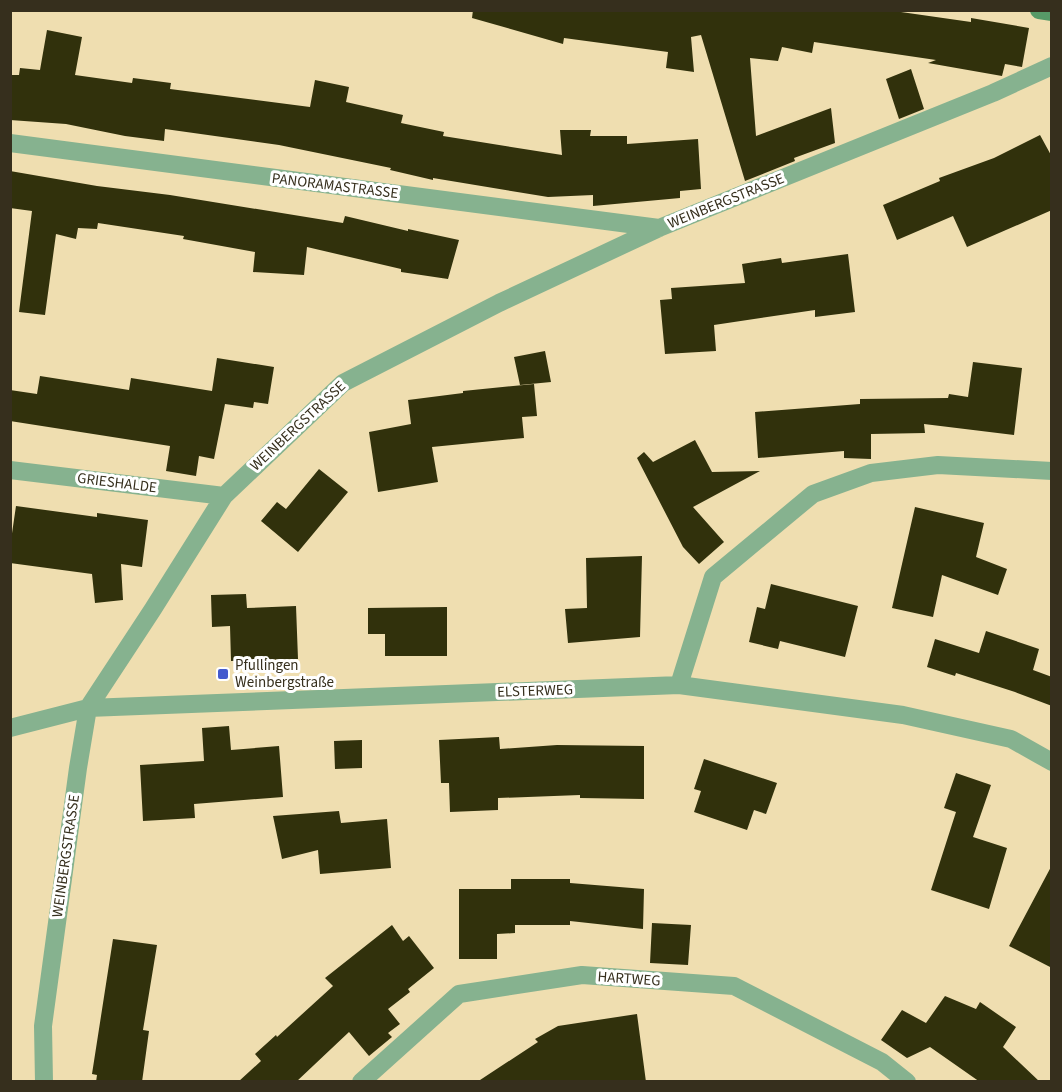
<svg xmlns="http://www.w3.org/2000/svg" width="1062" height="1092" font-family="'Source Sans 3',sans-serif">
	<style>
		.building { fill: #31310c }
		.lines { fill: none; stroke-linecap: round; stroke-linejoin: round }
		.street { stroke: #86b28f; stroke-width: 18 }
		.secondary { stroke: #579a67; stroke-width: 18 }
		.poi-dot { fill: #435ace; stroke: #fff; stroke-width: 2 }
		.labels { text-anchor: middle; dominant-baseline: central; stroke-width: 6; stroke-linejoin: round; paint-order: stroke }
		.street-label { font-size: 15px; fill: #362f1d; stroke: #fff }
		.poi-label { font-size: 15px; fill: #362f1d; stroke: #fff; text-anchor: start }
	</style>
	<rect width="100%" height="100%" fill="#efdeb0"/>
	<path class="building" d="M473,10H887L971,22V18L1029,28L1022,67L1005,64L1002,76L928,63L936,60L814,42L812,53L782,47L778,61L750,58L756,136L831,108L835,143L794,158L795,161L745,181L701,35L691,37L694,72L666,68L668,52L564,38L563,44L472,18Z
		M47,30L82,37L75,75L132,83L133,78L171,83L170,89L310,107L315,80L349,87L346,102L403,115L401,123L444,132L443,136L562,155L560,130H591L590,136H627V144L698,139L701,189L680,191V198L593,206V195L548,197L433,178V180L390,170L391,168L279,145L165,129L164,141L125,136L66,124L10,120V75H19L20,68L40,70Z
		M911,69L924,109L899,119L886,79Z
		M1040,135L1052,157V210L967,247L953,216L897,240L883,205L940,181L939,178L994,158Z
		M10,171L97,186L170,195L343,223L345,216L408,231V229L459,240L448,279L401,272V269L307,247L304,275L253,272L255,252L183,239L184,236L98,223L97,229L78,228L76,239L56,234L45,315L19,312L32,211L10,208Z
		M848,254L855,312L815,317V310L714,325L716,351L665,354L660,300L672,299L671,288L745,283L742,264L781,258L782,263Z
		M545,351L551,382L520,385L514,357Z
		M217,358L274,367L268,404L254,402L253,408L225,404L214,459L199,456L196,476L166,471L170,446L10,421V390L37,394L40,376L129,390L131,378L212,391Z
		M973,362L1022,368L1014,435L924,424L925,433L871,434V459L844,458V451L758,458L755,412L860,404V399L948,398L949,394L968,397Z
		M534,384L537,416L522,417L524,438L432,447L438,482L378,492L369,432L411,424L408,400L463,393V391Z
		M695,440L712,472L760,471L693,507L724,542L699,564L683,547L637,458L644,452L653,462Z
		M319,469L348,492L298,552L261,521L277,502L286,509Z
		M16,506L97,517V513L148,520L142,567L121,564L123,600L95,603L92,574L10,563V547Z
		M915,507L984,523L976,557L1007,569L998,595L942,575L933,617L892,608Z
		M642,556L640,637L568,643L565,609L587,608L586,558Z
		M771,584L858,606L845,657L780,641L778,649L749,642L757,607L765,609Z
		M246,594L247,608L296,606L298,659L231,661L230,626L212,627L211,595Z
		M447,607V656H385V634H368V608Z
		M986,631L1039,649L1033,670L1052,677V706L1015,692L956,673L955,676L927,667L935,639L979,653Z
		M229,726L231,750L279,746L283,797L194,804L195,818L143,821L140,765L204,761L202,728Z
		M499,737L500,749L557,745L644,746V799L580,798V795L498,798V810L450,812L449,783H441L439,740Z
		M362,740V768L335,769L334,741Z
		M704,759L777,783L766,814L754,810L747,830L694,812L701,791L694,789Z
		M956,773L991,785L973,837L1007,848L989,909L931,890L956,812L944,808Z
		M339,811L341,823L387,819L391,868L320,874L318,850L282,859L273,816Z
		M1052,865V968L1009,946Z
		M511,879H570V883L644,889L643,929L570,921V925H515V933L497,934V959H459V889H511Z
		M652,923L691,925L688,965L650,963Z
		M392,925L403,941L409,936L434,968L408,989L410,992L388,1009L400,1024L388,1033L392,1037L369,1056L349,1032L296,1082H238L261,1061L255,1054L276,1035L277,1037L333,986L325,978Z
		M113,939L157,945L143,1030L149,1031L142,1082H96L97,1075L92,1074Z
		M945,996L976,1009L980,1002L1016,1027L1003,1047L1040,1082H980L930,1047L907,1058L881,1040L902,1010L926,1023Z
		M637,1014L646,1082H477L538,1042L535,1039L558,1026Z"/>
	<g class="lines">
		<path class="street" d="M10,143L659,228
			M10,470L224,496
			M679,685L713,577L813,494L871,473L938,465L1052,471
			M10,728L88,708L679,685L903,715L1011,739L1052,762
			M44,1082L43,1026L78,768L88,708L153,609L224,496L343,383L499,303L659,228L993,93L1052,66
			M361,1082L459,994L582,975L734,986L882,1062L907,1082"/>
		<path class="secondary" d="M1039,10L1052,12"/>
	</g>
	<rect class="poi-dot" x="217" y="668" width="12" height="12" rx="3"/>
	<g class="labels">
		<g class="street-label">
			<text transform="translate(335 186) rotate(7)">PANORAMASTRASSE</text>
			<text transform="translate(726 201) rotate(-22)">WEINBERGSTRASSE</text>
			<text transform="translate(298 426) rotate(-43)">WEINBERGSTRASSE</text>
			<text transform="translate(117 483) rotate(7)">GRIESHALDE</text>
			<text transform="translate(535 691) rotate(-2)">ELSTERWEG</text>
			<text transform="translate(66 856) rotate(-82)">WEINBERGSTRASSE</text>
			<text transform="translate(629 979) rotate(4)">HARTWEG</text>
		</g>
		<g class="poi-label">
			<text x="235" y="665">Pfullingen<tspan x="235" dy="17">Weinbergstraße</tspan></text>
		</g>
	</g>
	<rect width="1062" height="1092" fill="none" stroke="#362f1d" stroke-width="24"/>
</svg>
